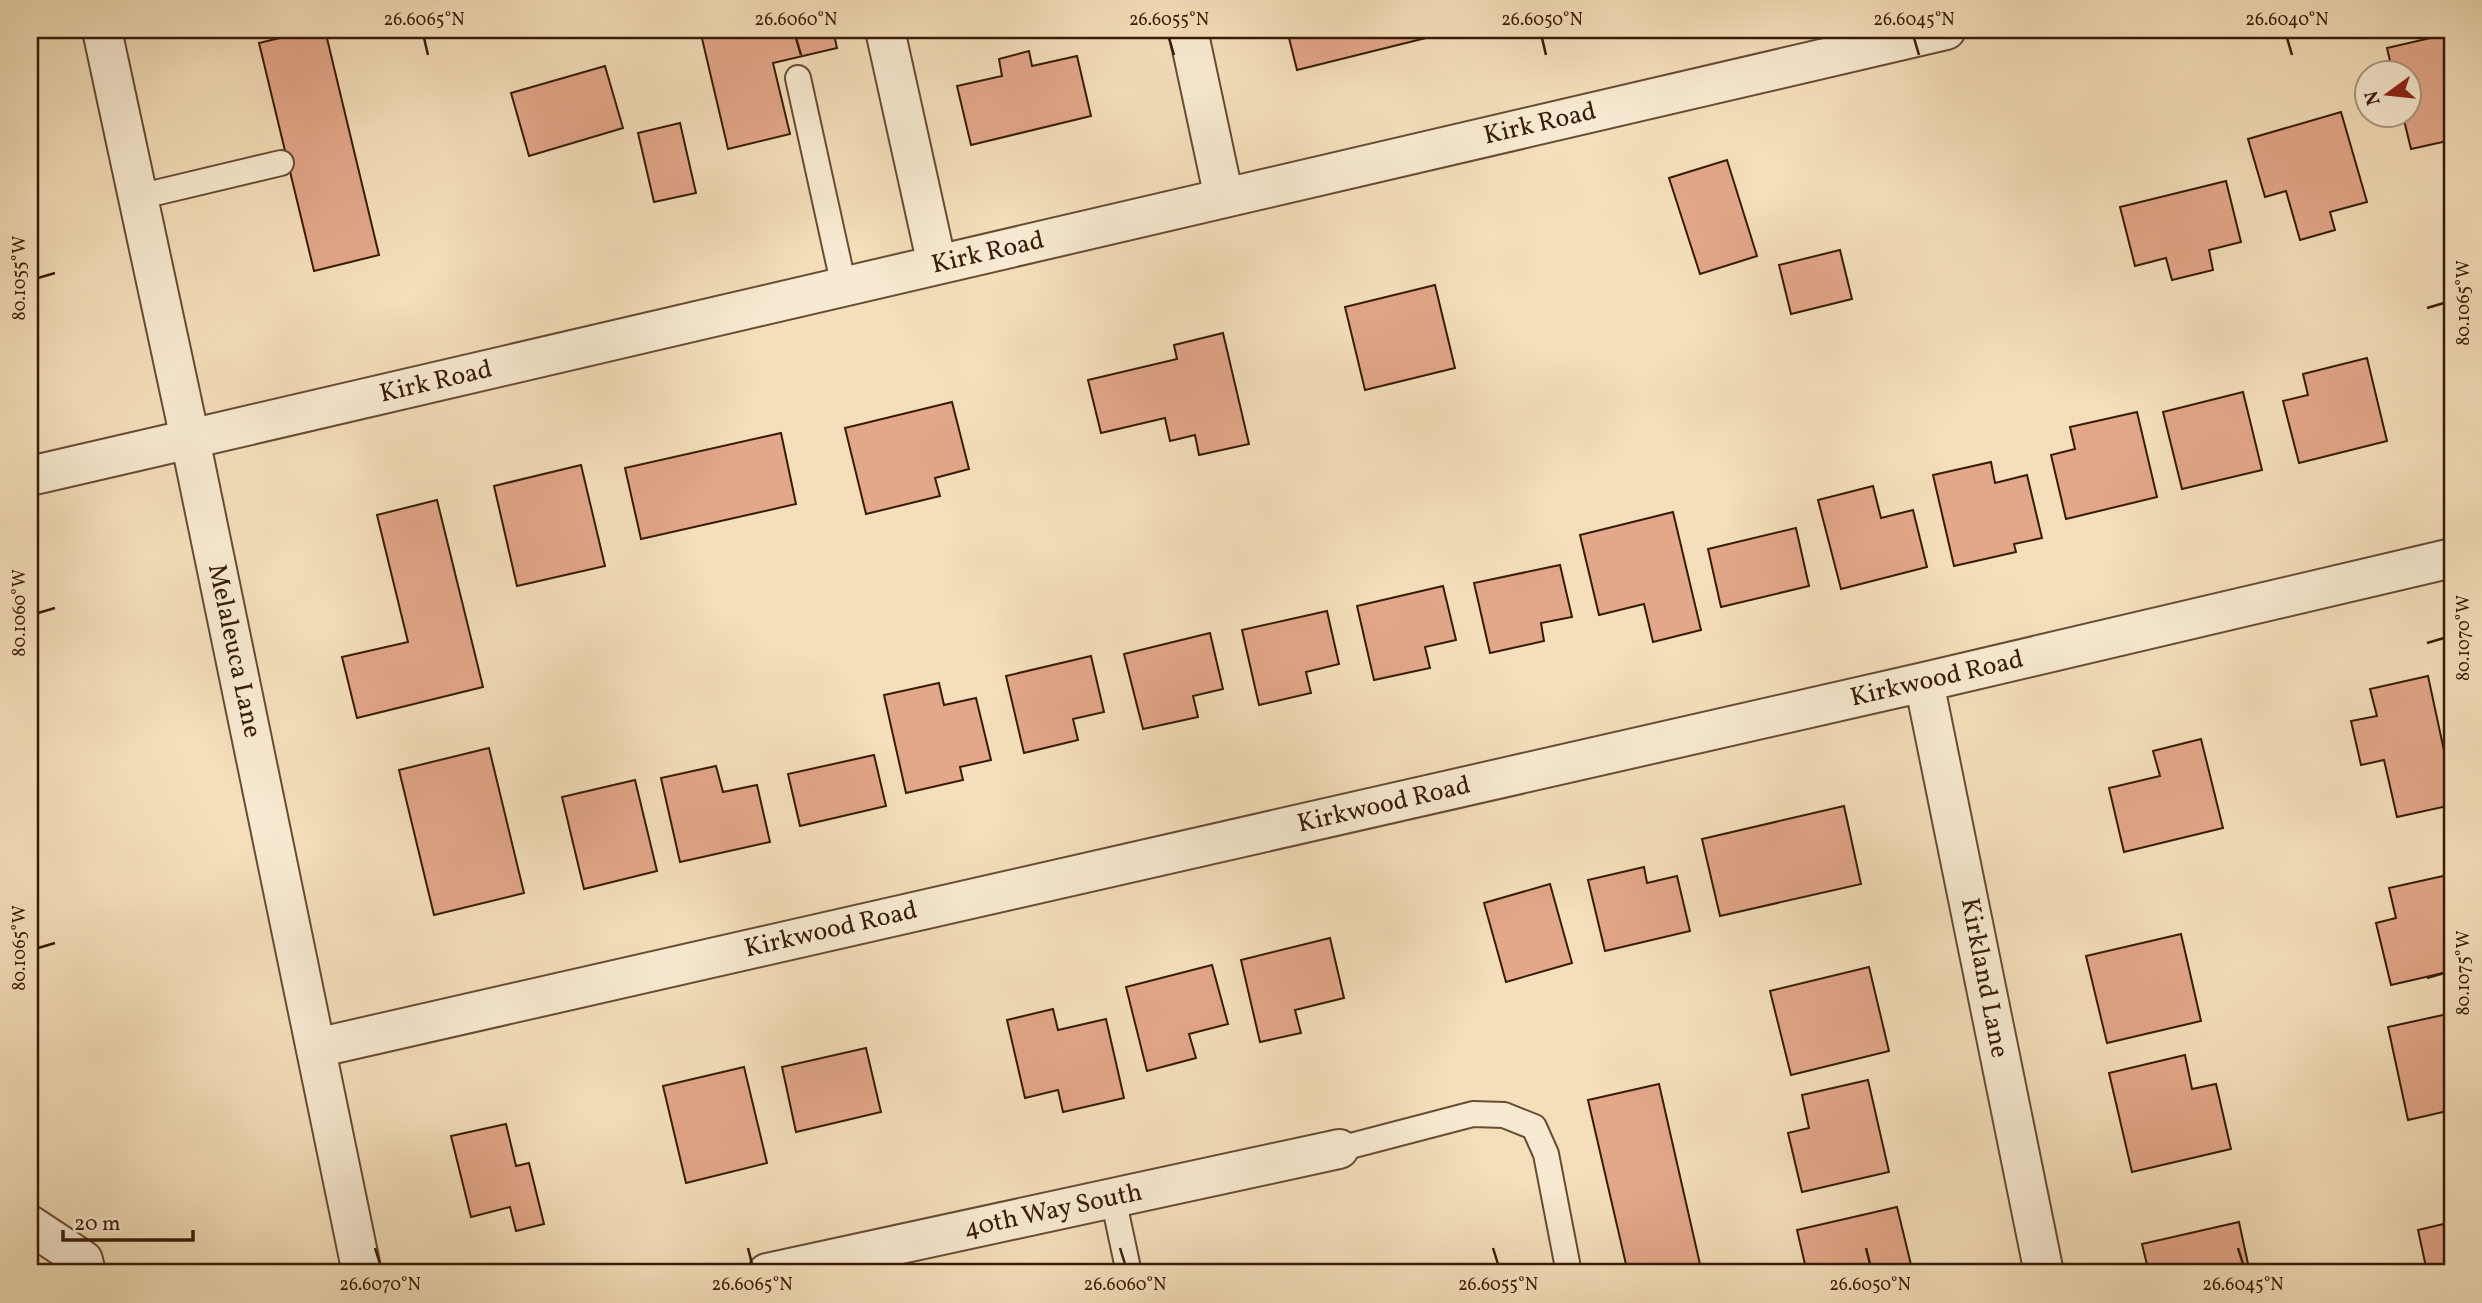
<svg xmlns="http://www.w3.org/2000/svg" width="2482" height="1303" font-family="Vollkorn,serif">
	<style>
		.building { fill: #e3a78a; stroke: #381b07; stroke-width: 2 }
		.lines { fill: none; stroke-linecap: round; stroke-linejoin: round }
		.service-casing { stroke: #674c34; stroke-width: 28 }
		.minor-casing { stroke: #674c34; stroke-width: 42 }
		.tertiary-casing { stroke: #674c34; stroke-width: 42 }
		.service { stroke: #f8ead2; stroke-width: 24 }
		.minor { stroke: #f8ead2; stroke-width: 38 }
		.tertiary { stroke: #f8ead2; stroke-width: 38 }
		.ticks { fill: none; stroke: #381b07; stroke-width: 2.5 }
		.labels { text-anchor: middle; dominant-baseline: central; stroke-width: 6; stroke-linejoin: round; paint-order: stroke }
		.street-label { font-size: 26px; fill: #381b07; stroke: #f8ead2 }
		.neatline { fill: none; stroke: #381b07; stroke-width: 2.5 }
		.ticks-label { font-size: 18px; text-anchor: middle; fill: #381b07 }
	</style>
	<rect width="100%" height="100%" fill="#f4dfba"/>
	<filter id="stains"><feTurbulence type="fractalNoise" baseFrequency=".00286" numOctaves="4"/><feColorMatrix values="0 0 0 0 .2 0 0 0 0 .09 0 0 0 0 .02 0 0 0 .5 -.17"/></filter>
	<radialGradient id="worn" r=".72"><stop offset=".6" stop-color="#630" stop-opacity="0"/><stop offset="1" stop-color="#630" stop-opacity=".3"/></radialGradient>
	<path class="building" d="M313,30H325L379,255L314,271L259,43Z
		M700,30H833L837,48L773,63L790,134L728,149Z
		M1287,30H1428L1430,37L1297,70Z
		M2452,33V140L2411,149L2403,116H2408V74H2393L2387,48Z
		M1029,51L1032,66L1077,56L1091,116L971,145L957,86L1002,76L999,59Z
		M605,66L623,128L529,156L511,93Z
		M2341,112L2367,202L2330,212L2335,230L2300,240L2286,191L2265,197L2248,139Z
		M680,123L696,193L654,202L638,133Z
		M1727,160L1757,256L1700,274L1669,178Z
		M2226,181L2241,242L2209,250L2213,270L2172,280L2166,258L2135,266L2120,207Z
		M1840,250L1852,299L1791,314L1779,265Z
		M1435,285L1455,368L1365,390L1345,307Z
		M1223,333L1249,444L1199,455L1195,435L1170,441L1165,418L1101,433L1088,380L1177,359L1174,345Z
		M2367,358L2387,441L2299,463L2283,401L2308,395L2303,374Z
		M2243,392L2262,470L2182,489L2163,412Z
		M952,402L969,469L935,478L940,496L866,514L845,428Z
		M2137,412L2157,497L2066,519L2051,455L2075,449L2070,427Z
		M781,433L796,504L641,539L625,468Z
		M1991,462L1995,483L2027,475L2042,538L2014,544L2016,552L1954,566L1933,475Z
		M581,465L605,566L517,586L494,486Z
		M1873,486L1881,518L1913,510L1927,567L1841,589L1818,500Z
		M437,500L483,687L357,718L342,657L408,642L377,515Z
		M1673,512L1701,630L1653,642L1644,604L1599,615L1580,535Z
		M1796,528L1809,586L1721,607L1708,549Z
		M1560,565L1572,617L1541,623L1544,641L1490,653L1474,583Z
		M1443,586L1456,640L1425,647L1430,668L1374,680L1357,606Z
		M1327,611L1339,664L1306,672L1311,693L1259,705L1242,630Z
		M1210,633L1223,689L1193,696L1198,717L1143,729L1124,654Z
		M1091,656L1104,712L1073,719L1078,740L1024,753L1006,676Z
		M2428,676L2452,788V805L2397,817L2384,760L2361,765L2351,721L2377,716L2370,689Z
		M939,683L944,705L976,698L991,760L960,767L963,780L906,793L884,695Z
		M2201,739L2223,828L2124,852L2109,788L2160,776L2153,751Z
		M489,748L524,893L434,915L399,770Z
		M874,755L886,806L800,826L788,774Z
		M716,766L723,792L757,785L770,842L680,862L661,778Z
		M635,780L657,871L584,889L562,797Z
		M1844,806L1861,884L1720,916L1702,839Z
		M1644,867L1647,883L1677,876L1690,931L1605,951L1588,880Z
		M2452,874V971L2391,985L2376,923L2396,918L2389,888Z
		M1550,884L1572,963L1506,982L1484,903Z
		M2181,934L2201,1021L2107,1043L2086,956Z
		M1330,938L1344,998L1295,1010L1301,1033L1260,1042L1241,960Z
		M1212,965L1228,1024L1189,1034L1196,1058L1147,1071L1126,987Z
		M1869,967L1889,1051L1791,1075L1770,991Z
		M1053,1009L1058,1030L1106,1019L1124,1098L1063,1112L1058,1090L1025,1098L1007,1020Z
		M2452,1013V1110L2408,1120L2388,1027Z
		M866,1048L881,1112L796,1132L782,1067Z
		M2185,1055L2192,1089L2216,1084L2231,1149L2132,1172L2109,1073Z
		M744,1067L767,1163L686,1183L663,1086Z
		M1868,1080L1889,1172L1802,1192L1788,1133L1809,1128L1802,1095Z
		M1659,1084L1702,1273H1628L1588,1100Z
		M506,1124L516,1166L529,1163L544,1224L516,1231L510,1207L471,1217L451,1136Z
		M1897,1207L1913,1273H1807L1797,1230Z
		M2239,1222L2250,1273H2149L2142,1244Z
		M2452,1222V1273H2404L2426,1267L2418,1230Z"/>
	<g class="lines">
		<g class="service-casing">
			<path id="service" d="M798,78L844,287
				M138,197L281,163
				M1339,1149L1473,1114L1504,1115L1534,1127L1546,1154L1569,1273
				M1113,1198L1129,1273"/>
		</g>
		<g class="minor-casing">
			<path id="minor" d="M885,30L937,265
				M1188,30L1224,198
				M190,439L1946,30
				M1924,682L2044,1273
				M316,1048L1924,682L2452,558
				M30,1225L83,1260L86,1273
				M767,1273L1339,1149"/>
		</g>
		<g class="tertiary-casing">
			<path id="tertiary" d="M102,30L190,439L362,1273
				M30,476L190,439"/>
		</g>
		<use href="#service" class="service"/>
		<use href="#minor" class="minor"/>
		<use href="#tertiary" class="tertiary"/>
	</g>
	<path class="ticks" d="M424,38L428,55M796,38L801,55M1169,38L1174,55M1542,38L1546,55M1914,38L1919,55M2287,38L2292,55M38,278L55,273M2427,308L2444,303M38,613L55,608M2427,643L2444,638M38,948L55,943M2427,978L2444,973M375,1248L380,1264M748,1248L752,1264M1120,1248L1125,1264M1493,1248L1498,1264M1866,1248L1870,1264M2238,1248L2243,1264"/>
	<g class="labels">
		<g class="street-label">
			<text transform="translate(1540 124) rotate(-13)">Kirk Road</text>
			<text transform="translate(988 253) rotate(-13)">Kirk Road</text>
			<text transform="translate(436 382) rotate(-13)">Kirk Road</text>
			<text transform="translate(234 651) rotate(78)">Melaleuca Lane</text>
			<text transform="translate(1937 679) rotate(-13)">Kirkwood Road</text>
			<text transform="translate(1384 805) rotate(-13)">Kirkwood Road</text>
			<text transform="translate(831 930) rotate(-13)">Kirkwood Road</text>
			<text transform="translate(1984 978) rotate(79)">Kirkland Lane</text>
			<text transform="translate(1053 1211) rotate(-12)">40th Way South</text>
		</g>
	</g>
	<rect width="2482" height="1303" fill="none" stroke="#f4dfba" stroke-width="77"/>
	<g transform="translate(2388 94) rotate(255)"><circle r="33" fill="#f8ead2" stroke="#ab9781" stroke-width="2"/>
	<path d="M0-5L12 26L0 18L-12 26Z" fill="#8f2418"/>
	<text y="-10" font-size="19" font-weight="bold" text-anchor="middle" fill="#381b07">N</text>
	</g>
	<path d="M63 1230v10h130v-10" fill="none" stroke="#381b07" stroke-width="3.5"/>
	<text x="74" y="1230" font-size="21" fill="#381b07" stroke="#f8ead2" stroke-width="5" paint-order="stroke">20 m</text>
	<rect x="38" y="38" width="2406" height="1226" class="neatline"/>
	<g class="ticks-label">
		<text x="424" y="25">26.6065°N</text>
		<text x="796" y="25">26.6060°N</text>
		<text x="1169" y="25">26.6055°N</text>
		<text x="1542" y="25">26.6050°N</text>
		<text x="1914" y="25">26.6045°N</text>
		<text x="2287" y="25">26.6040°N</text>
		<text transform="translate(19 278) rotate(-90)" y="6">80.1055°W</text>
		<text transform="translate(2463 303) rotate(-90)" y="6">80.1065°W</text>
		<text transform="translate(19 613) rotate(-90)" y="6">80.1060°W</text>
		<text transform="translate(2463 638) rotate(-90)" y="6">80.1070°W</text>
		<text transform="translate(19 948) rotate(-90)" y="6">80.1065°W</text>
		<text transform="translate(2463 973) rotate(-90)" y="6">80.1075°W</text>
		<text x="380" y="1290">26.6070°N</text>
		<text x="752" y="1290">26.6065°N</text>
		<text x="1125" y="1290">26.6060°N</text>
		<text x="1498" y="1290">26.6055°N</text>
		<text x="1870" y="1290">26.6050°N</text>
		<text x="2243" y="1290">26.6045°N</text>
	</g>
	<rect width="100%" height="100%" filter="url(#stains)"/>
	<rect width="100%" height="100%" fill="url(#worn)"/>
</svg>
